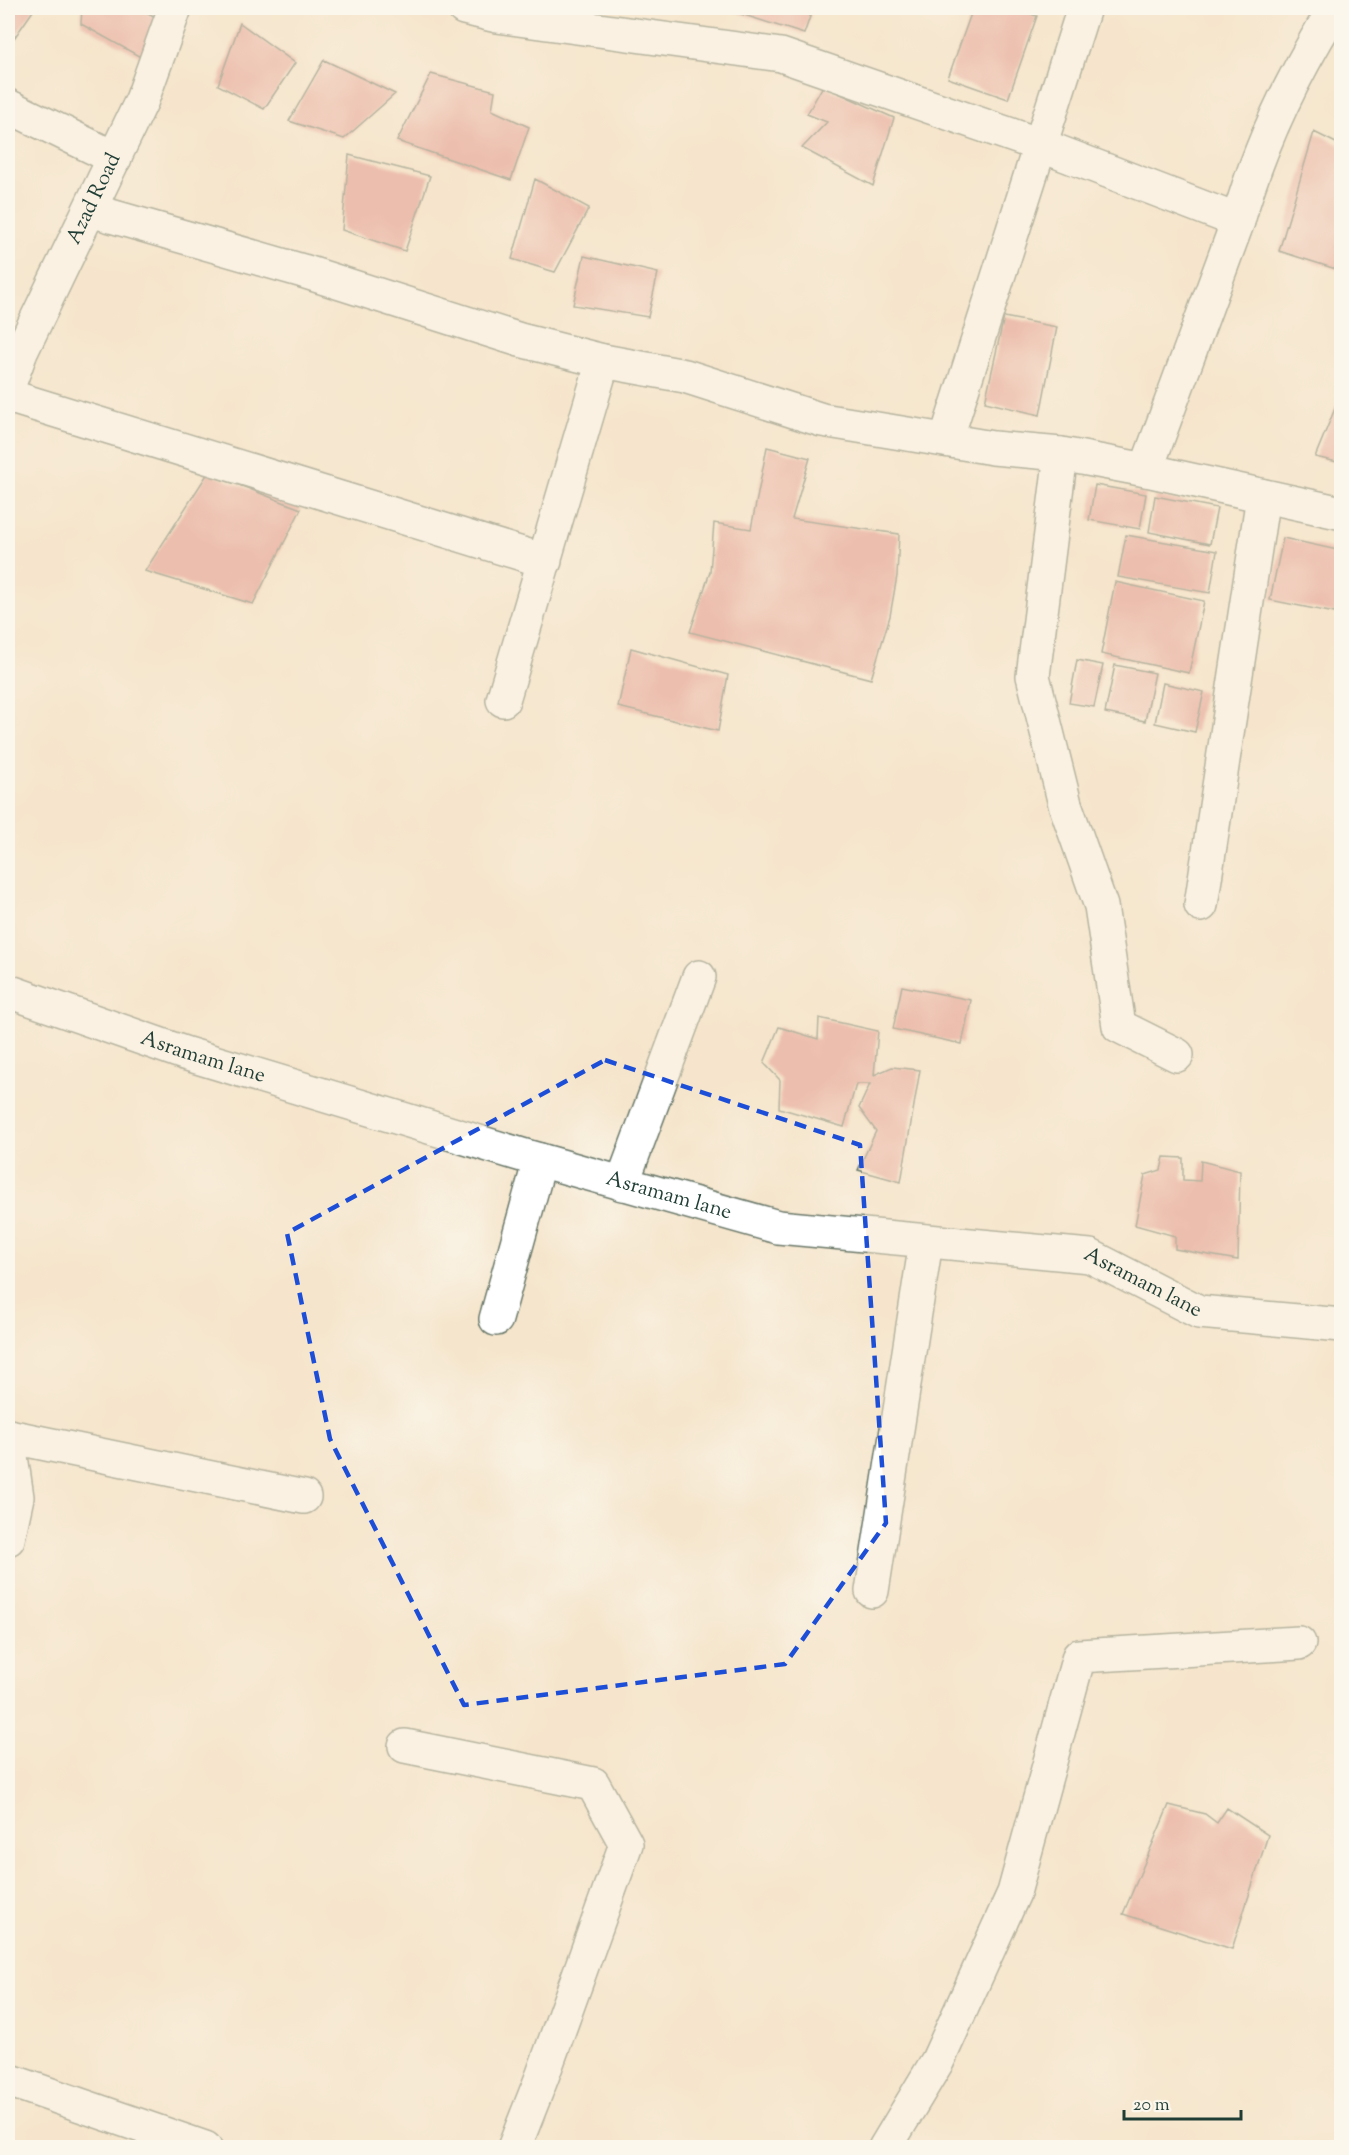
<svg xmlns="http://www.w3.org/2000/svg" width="1349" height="2155" font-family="'Sorts Mill Goudy',serif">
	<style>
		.building { fill: #e18e88 }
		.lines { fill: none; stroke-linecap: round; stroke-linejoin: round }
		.street-casing { stroke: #6a7869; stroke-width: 36 }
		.street { stroke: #fff; stroke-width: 33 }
		.marked { fill: none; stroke: #1d4ed8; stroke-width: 4.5; stroke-dasharray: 12 8; stroke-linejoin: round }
		.labels { text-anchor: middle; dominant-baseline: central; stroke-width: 4.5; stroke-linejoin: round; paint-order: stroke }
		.street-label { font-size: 21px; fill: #1f3d34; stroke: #fbf7ec }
	</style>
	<rect width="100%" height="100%" fill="#fbf7ec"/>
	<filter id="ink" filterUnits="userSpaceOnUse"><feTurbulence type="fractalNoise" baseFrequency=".0167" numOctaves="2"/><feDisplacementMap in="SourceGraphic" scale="12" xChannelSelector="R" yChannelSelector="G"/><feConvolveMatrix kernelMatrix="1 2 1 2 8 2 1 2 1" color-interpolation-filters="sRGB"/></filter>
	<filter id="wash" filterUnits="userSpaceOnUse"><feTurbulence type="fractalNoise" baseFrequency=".008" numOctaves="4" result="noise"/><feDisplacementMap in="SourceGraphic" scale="24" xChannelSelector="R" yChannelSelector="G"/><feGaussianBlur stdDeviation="1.35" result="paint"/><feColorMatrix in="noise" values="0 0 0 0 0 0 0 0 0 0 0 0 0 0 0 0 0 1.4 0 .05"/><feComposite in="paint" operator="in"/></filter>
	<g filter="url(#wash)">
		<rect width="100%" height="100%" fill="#f5e5cc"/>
		<g id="blocks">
			<path class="building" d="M8,8H35L8,47Z
				M82,8H145L144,11L160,19L144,59L81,24Z
				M722,8H813L804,34Z
				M973,8H1012L1037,16L1008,99L948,78Z
				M240,23L295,63L264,109L218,85Z
				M324,60L395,94L344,139L289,121Z
				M431,74L495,91L492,110L529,127L511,180L397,141Z
				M823,86L894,118L873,186L802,148L827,122L807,114Z
				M1314,132L1342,146V271L1279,251Z
				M349,155L430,176L405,251L342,230Z
				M535,179L589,208L555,272L512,259Z
				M584,256L658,273L648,317L573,305Z
				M1004,317L1057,327L1040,415L985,402Z
				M1341,394H1342V463L1315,457Z
				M767,447L810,458L792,519L899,534L897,576L890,616L871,679L690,632L710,572L714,523L751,529Z
				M208,473L301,509L253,604L145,571Z
				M1095,485L1146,494L1140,529L1089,520Z
				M1155,496L1217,508L1210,544L1149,532Z
				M1126,535L1217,551L1210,593L1118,577Z
				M1283,538L1342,551V578L1335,613L1270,600Z
				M1115,582L1204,601L1189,673L1101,654Z
				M631,648L728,675L718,731L618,707Z
				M1077,660L1103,665L1094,707L1069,703Z
				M1115,665L1155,673L1145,721L1105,713Z
				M1163,683L1204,692L1195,732L1155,723Z
				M902,986L971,1000L962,1044L893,1029Z
				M819,1018L878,1031L874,1075L892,1067L920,1070L901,1182L858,1170L876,1131L859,1108L870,1084H856L844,1127L779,1108L780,1080L764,1063L779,1027L818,1039Z
				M1164,1157L1183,1158V1180L1200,1181L1201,1161L1240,1171L1238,1260L1175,1249V1236L1135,1225L1145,1175L1161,1170Z
				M1169,1805L1205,1814L1217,1823L1227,1808L1268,1835L1232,1949L1123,1914Z"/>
		</g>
	</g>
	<g filter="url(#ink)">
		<use href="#blocks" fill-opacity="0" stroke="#6a7869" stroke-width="1.5"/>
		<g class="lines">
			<g class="street-casing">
				<g id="street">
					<path d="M464,8L497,16L781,55L1040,145L1238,221"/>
					<path d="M8,106L115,158"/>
					<path d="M90,210L303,271L520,340L603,361L685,376L822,420L993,448L1061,454L1146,470L1238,221C1258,149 1291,80 1330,16L1342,20"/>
					<path id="s1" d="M8,387L21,352L142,100L175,8"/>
					<path d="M8,396L545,561"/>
					<path d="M946,440L1084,8"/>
					<path d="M1061,454L1033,676L1065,804L1101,906L1119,1026L1177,1055"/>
					<path d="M1146,470L1342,513"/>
					<path d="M503,700L603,361"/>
					<path d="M1201,905L1263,496"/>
					<path id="s2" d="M8,991L184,1053L522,1155L778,1227L1090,1256L1199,1312L1342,1325"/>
					<path d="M622,1184L699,977"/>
					<path d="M496,1319L540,1160"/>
					<path d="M8,1436L304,1497"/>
					<path d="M8,1436L17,1497L8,1539"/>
					<path d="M872,1591L926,1242"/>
					<path d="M405,1746L593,1784L626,1844L542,2077L514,2148"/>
					<path d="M8,2080L205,2148"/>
					<path d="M885,2148L938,2060L1014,1893L1079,1656L1299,1643"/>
				</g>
			</g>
			<use href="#street" class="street"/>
		</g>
	</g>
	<path d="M0 0H1349V2155H0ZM605,1060L860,1145L886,1523L785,1664L464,1705L330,1439L287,1233Z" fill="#f5e5cc" fill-opacity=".55" fill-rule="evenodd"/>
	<path class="marked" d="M605,1060L860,1145L886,1523L785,1664L464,1705L330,1439L287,1233Z"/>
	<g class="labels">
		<g class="street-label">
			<text stroke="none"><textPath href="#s1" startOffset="207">Azad Road</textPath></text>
			<text stroke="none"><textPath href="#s2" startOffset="206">Asramam lane</textPath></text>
			<text stroke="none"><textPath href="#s2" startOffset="692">Asramam lane</textPath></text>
			<text stroke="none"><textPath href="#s2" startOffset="1178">Asramam lane</textPath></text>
		</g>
	</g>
	<rect width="1349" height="2155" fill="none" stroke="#fbf7ec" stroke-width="30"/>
	<path d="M1124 2110v9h117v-9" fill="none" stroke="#1f3d34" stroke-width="3"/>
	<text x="1133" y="2110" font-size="18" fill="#1f3d34" stroke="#fbf7ec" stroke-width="4.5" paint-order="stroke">20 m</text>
</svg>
